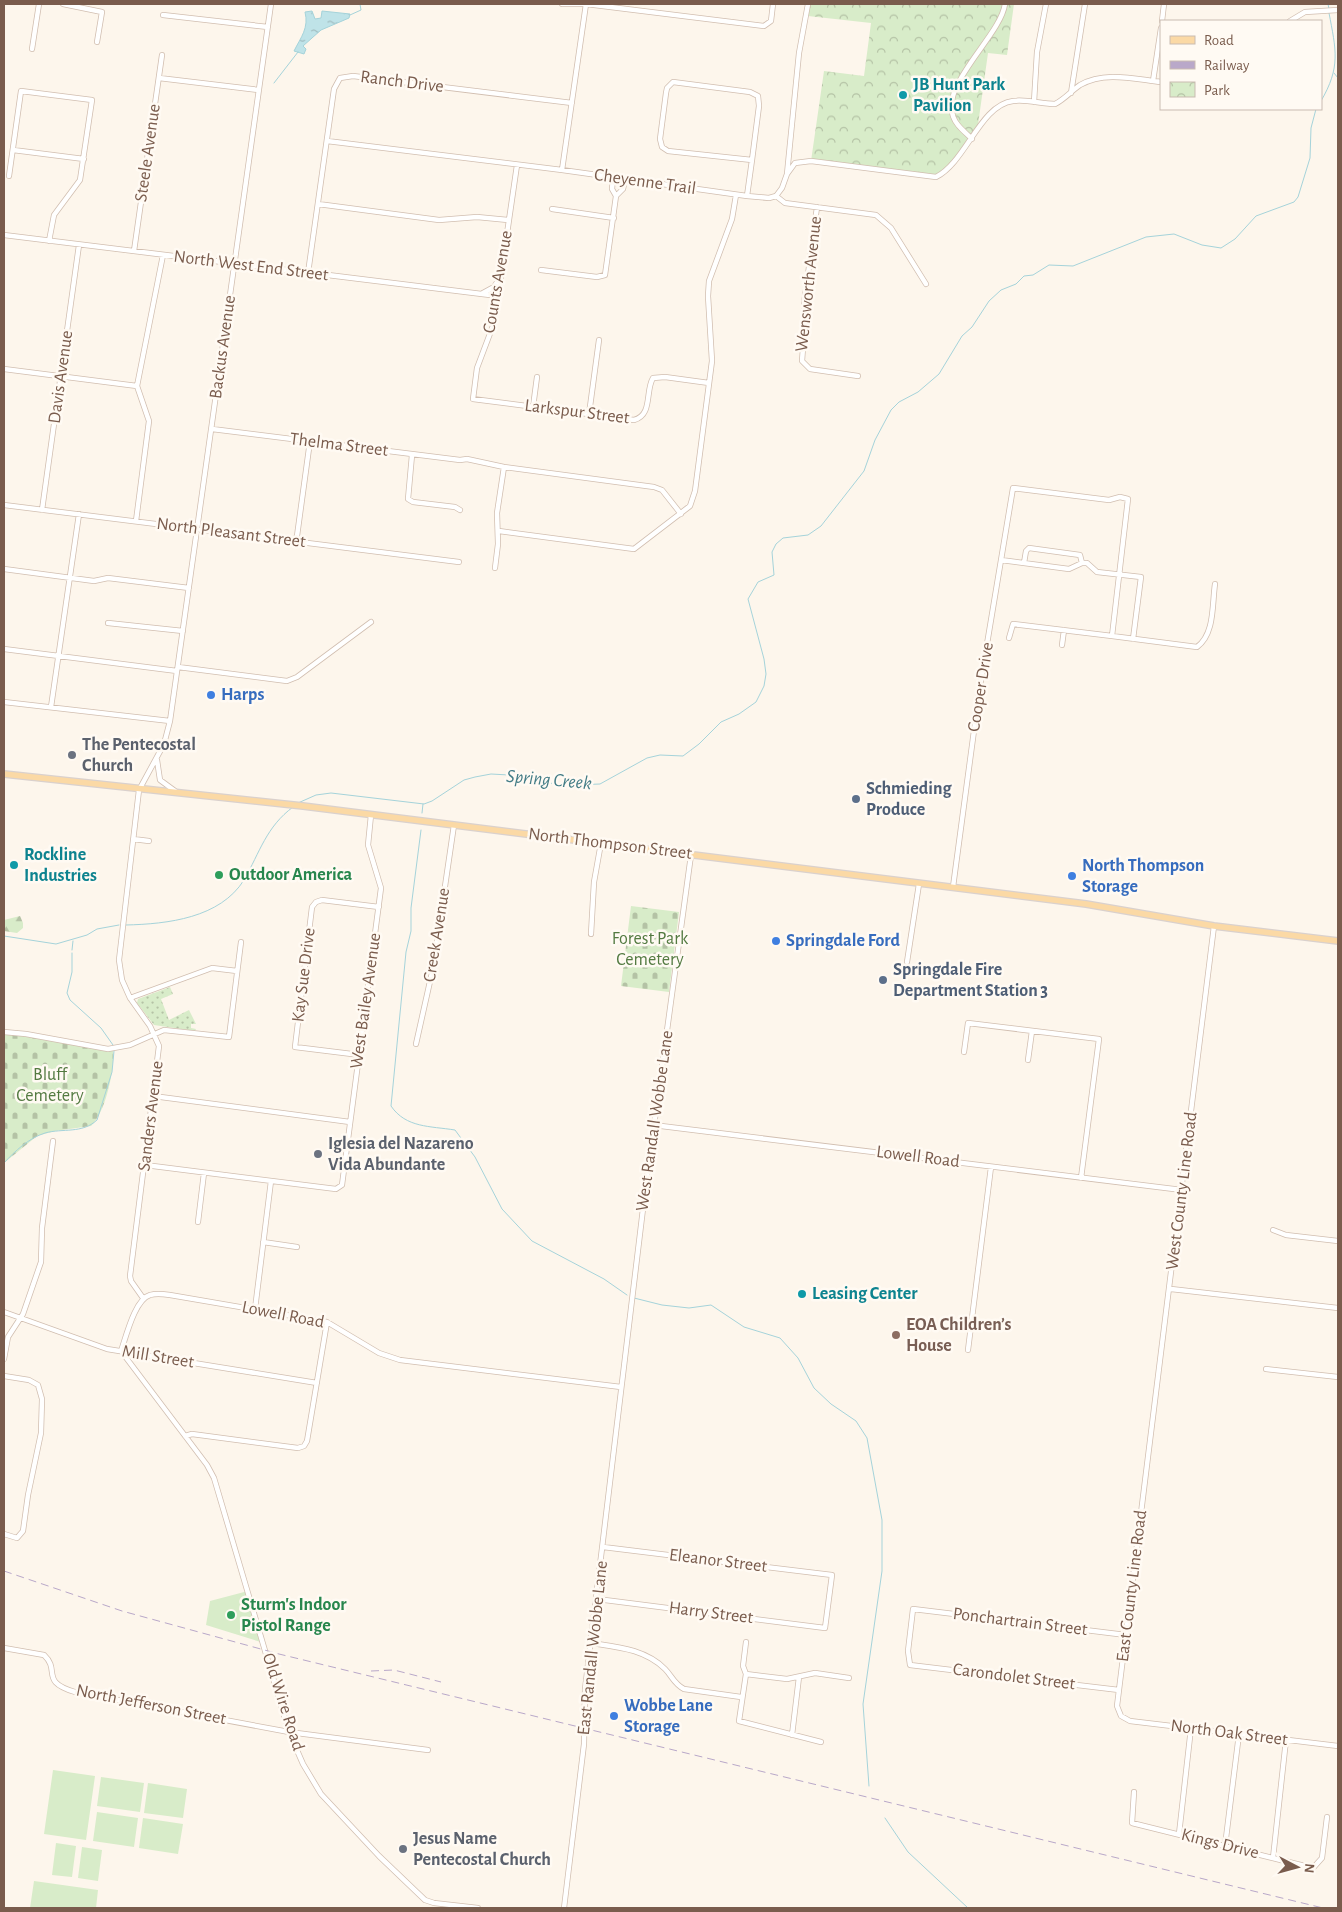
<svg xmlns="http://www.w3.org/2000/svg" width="1342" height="1912" font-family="'Alegreya Sans',sans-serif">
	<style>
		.grass { fill: url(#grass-dots) }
		.forest { fill: url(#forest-firs) }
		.cemetery { fill: url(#cemetery-stones) }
		.park { fill: url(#park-crowns) }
		.pitch { fill: #d8ecc9 }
		.water { fill: url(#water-ripples); stroke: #a5d3da }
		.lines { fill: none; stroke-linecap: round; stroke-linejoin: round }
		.stream { stroke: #a5d3da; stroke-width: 1 }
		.minor-casing { stroke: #d1beb0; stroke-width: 6 }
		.major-casing { stroke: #dad1cd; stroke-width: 8 }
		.minor { stroke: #fff; stroke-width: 4.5 }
		.major { stroke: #fbd9a5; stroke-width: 5.5 }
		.rail { stroke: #b9a8c9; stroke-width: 1; stroke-dasharray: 8 5; stroke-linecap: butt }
		.culture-dot { fill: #0f9aa8; stroke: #fffaf3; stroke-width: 2 }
		.shop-dot { fill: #3f7fe0; stroke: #fffaf3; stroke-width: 2 }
		.worship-dot { fill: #6b7280; stroke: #fffaf3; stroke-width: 2 }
		.service-dot { fill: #5c6f8a; stroke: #fffaf3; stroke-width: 2 }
		.leisure-dot { fill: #2e9e5b; stroke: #fffaf3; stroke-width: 2 }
		.education-dot { fill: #8d6e63; stroke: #fffaf3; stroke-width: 2 }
		.labels { text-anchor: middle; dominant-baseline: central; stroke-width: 5; stroke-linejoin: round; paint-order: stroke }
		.street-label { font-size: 18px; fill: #7a5c4d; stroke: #fffaf3 }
		.culture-label { font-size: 18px; font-weight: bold; fill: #0d838f; stroke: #fffaf3; text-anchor: start }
		.shop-label { font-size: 18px; font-weight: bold; fill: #366cbe; stroke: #fffaf3; text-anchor: start }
		.worship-label { font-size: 18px; font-weight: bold; fill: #5b616d; stroke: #fffaf3; text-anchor: start }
		.service-label { font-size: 18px; font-weight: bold; fill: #4e5e75; stroke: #fffaf3; text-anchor: start }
		.leisure-label { font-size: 18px; font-weight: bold; fill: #27864d; stroke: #fffaf3; text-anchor: start }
		.park-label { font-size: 18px; fill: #537a41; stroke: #fffaf3 }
		.education-label { font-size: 18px; font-weight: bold; fill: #785e54; stroke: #fffaf3; text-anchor: start }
		.water-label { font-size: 19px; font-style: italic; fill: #437c86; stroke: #fffaf3 }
	</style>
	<defs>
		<pattern id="grass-dots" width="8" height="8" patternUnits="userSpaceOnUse" patternTransform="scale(1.25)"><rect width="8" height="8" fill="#d8ecc9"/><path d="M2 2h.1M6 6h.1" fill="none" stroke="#b4c2a5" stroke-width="1.8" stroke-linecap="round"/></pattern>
		<pattern id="forest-firs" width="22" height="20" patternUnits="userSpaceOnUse" patternTransform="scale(1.25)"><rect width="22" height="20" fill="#d8ecc9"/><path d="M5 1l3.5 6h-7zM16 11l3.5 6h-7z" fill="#b4c2a5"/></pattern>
		<pattern id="cemetery-stones" width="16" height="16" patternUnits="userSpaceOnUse" patternTransform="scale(1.25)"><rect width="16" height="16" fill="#d8ecc9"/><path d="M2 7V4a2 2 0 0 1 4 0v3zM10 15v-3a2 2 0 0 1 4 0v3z" fill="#b4c2a5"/></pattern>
		<pattern id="park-crowns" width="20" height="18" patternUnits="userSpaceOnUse" patternTransform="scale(1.25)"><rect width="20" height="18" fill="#d8ecc9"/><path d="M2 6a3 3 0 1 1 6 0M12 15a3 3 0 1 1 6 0" fill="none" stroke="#b4c2a5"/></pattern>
		<pattern id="water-ripples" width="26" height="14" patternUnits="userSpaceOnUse" patternTransform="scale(1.25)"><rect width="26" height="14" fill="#bfe3e8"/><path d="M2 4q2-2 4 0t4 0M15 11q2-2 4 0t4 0" fill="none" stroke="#a0bbbe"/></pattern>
	</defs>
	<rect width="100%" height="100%" fill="#fdf6ec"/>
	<path class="grass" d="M170,987L173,994L161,999L169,1020L189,1010L196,1024H191V1028L196,1029L195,1031L154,1025L137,1003L138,999Z"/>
	<path class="forest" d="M20,916L23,923V928L17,933L4,931V920Z"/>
	<path class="cemetery" d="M631,906L679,912L669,992L621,986Z
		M4,1032L113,1048C115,1068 106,1112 91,1126L55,1131L37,1136L4,1163Z"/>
	<path class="park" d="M810,4H1014L1007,55L988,53L977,132L952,166L936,177L811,161L824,71L864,76L871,23L808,16Z"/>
	<path class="pitch" d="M248,1591L264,1643L206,1625L210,1601Z
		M53,1770L95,1776L86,1840L44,1834Z
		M101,1777L144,1783L140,1812L97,1806Z
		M148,1783L187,1789L183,1818L144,1813Z
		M97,1812L138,1818L134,1847L93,1841Z
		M143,1818L183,1824L178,1854L139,1848Z
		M56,1843L76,1846L72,1877L52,1875Z
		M82,1847L102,1850L98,1881L78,1878Z
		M34,1881L98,1890L96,1908H30Z"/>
	<path class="water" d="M312,11L315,19L321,18L322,11L350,14L349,18L321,30L303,46L306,49L304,54L294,51C301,37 309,28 305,12Z"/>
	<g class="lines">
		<path class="stream" d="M1328,4L1329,9
			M350,15L361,10L360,4
			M1334,73L1338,78
			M274,83L298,52
			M1321,101C1341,67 1336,50 1329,13
			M298,803L316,795L331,793L424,804L432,801L464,780L475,777L491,774L509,775L536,782L573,785L600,784L647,758L660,755L683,756L699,744L721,722L739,714L756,702L764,686L766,674L764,659L748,599L758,582L774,575L772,552L776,544L783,538L808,535L821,526L864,471L875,440L891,410L899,402L918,392L939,374L962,336L972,327L989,301L1001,290L1016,284L1024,276L1033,275L1049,265L1073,266L1146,237L1174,234L1202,245L1221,248L1235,239L1256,216L1294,202L1298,197L1310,158L1311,128L1316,109
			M422,813L423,804
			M421,830L411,908V931L406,952L391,1106C406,1128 430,1126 455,1130L475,1157L502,1209L532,1241L604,1279L627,1295
			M126,925C168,924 220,918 244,880C260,852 266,827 293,807
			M4,936L56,944L87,935L97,929L119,925
			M72,950L73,941
			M72,953V972L67,993L70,1000L101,1028L113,1045
			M4,1163C15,1151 29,1138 45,1133C63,1128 82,1134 97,1120L112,1072L114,1051
			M634,1298L662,1305L689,1308L711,1305L744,1327L780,1338L798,1358L814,1388L831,1404L856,1421L867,1438L882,1520V1571L863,1704L869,1786
			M885,1818L908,1852L968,1908"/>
		<g class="minor-casing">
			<path id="minor" d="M63,4L102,12L97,42
				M562,4H586L764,26L771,21L773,4
				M163,15L268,27
				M1162,21L1164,4
				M1290,21L1305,12L1338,10
				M32,49L39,4
				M159,78L259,90
				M1153,81L1161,28
				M673,82L750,92L758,96L759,106L752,160L668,151L662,147L660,139L666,93L667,88Z
				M1071,93L1085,4
				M1034,102L1037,52L1046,4
				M972,139C967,134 962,130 958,125C930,91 1000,39 1005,4
				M327,141L562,170L747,196L769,198L776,196
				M13,150L84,159
				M517,165L494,323L477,368L473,399L634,420C653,415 645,391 653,378L665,377L709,383
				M562,170L586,4
				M787,174L795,163L811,161L936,177C966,162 980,105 1013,101C1027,99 1041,104 1055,104C1065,99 1071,91 1080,85C1105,71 1134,79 1161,82
				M9,176L21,91L92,100L80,180L54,215L49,241
				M613,178L612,189L616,196
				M747,196L752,160
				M776,196L782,188L787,174L799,53L808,4
				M776,196L785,203L876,215L891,228L926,284
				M318,204L439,220L477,217L508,220
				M817,207L804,304L805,322L802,361L810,369L858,376
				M552,209L614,218
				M4,235L498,296
				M134,251L162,55
				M541,270L597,277L605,275L616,196L623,189L625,180
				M308,273L334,89L340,78L353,76L572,103
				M483,293L494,287L499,279
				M4,369L137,386
				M533,407L537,377
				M589,414L599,340
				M212,429L460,460L467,459L504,467L654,487L662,490L681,514
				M412,455L408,499L413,502L455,507L460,510
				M4,505L459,562
				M42,510L79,245
				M136,521L149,421L137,386L163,255
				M499,531L634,549L690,506L695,491L712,361L708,296L709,281L732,219L736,195
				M294,541L297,536L310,441
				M1001,560L1069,569L1082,563H1087L1097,572L1141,577L1133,639
				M1024,563L1026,551L1029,548L1080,555L1082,563
				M495,568L498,544L497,513L504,467
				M4,569L94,581L108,578L189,588
				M108,623L183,631
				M1112,636L1197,647C1215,634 1212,604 1215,584
				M1062,645L1064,630
				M4,649L177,671
				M178,667L287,681L297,677L371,622
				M4,702L170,721
				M51,707L79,514
				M157,760L160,780L175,791
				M133,839L149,841
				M953,887L980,686L1013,488L1109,500L1120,497L1128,499L1112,636L1013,624L1009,638
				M1214,926L1117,1706L1121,1716L1130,1721L1338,1746
				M591,934L594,882L601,843
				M907,962L919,884
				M130,998L212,968L237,971
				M4,1032L26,1034L108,1049L130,1045L164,1030L229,1037L241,942
				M416,1044L433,968L454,825
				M964,1052L968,1023L1099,1039L1081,1178
				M360,1055L295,1047L312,907L316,902L322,900L379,907
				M1028,1060L1032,1031
				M153,1096L350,1122
				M653,1125L1182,1190
				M145,1165L336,1189L342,1185L381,888L368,845L371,815
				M198,1222L204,1173
				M1273,1230L1286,1235L1338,1241
				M263,1242L297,1247
				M1171,1289L1338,1308
				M143,1298L131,1281L130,1276L159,1046L150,1026L130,998L122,980L119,960L139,790L164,744L170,721L271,4
				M255,1309L271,1181
				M4,1312L107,1349L317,1383
				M968,1350L991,1167
				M121,1351L207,1465L214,1478L289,1732L303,1764L321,1794L379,1856L425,1900L434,1903L478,1908
				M121,1351C126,1337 135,1299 150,1295C156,1293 164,1294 170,1295L327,1322L379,1353L400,1360L621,1387
				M4,1359L8,1337L23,1314L41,1262L42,1228L53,1141
				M1266,1369L1338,1377
				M4,1376L29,1380L38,1385L42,1399L41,1433L28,1495L23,1531L17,1538L4,1534
				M185,1436L192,1434L298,1448L304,1446L307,1441L327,1322
				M597,1599L825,1628L832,1575L603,1547
				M746,1642L743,1666L746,1674L739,1721L821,1742
				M591,1643C617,1647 645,1649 665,1669C672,1676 674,1684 684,1689L741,1697
				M4,1648L44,1655C61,1671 39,1681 75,1692L289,1732L428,1750
				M746,1674L787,1679L815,1673L849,1678
				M1119,1690L910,1665L908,1651L913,1609L1126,1635
				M792,1735L799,1677
				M1134,1792L1132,1823L1313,1868L1322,1858L1327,1817
				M1179,1834L1191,1728
				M1225,1846L1239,1734
				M1273,1858L1286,1740
				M564,1908L584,1744L585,1689L646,1184L691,855"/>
		</g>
		<g class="major-casing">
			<path id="major" d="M4,774L303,806L1086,904L1214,926L1338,941"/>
		</g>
		<use href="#minor" class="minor"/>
		<use href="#major" class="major"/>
		<path class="rail" d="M4,1571L122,1611L279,1654L1323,1908
			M371,1671L394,1670L441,1682"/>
	</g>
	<g class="culture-dot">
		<circle cx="903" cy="95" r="5"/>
		<circle cx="14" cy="865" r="5"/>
		<circle cx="802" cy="1294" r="5"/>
	</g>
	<g class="shop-dot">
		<circle cx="211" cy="695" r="5"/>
		<circle cx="1072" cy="876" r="5"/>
		<circle cx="776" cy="941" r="5"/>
		<circle cx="614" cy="1716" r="5"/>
	</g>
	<g class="worship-dot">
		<circle cx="72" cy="755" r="5"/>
		<circle cx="318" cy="1154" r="5"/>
		<circle cx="403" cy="1849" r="5"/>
	</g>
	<g class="service-dot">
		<circle cx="856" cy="799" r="5"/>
		<circle cx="883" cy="980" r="5"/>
	</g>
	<g class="leisure-dot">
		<circle cx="219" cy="875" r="5"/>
		<circle cx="231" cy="1615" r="5"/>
	</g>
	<circle class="education-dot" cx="896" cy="1335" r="5"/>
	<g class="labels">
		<g class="street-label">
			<text transform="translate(402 82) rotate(7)">Ranch Drive</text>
			<text transform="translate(148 153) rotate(-82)">Steele Avenue</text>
			<text transform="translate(645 182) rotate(8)">Cheyenne Trail</text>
			<text transform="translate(251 266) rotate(7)">North West End Street</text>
			<text transform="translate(498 282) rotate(-80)">Counts Avenue</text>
			<text transform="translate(809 284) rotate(-84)">Wensworth Avenue</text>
			<text transform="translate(223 347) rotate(-82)">Backus Avenue</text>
			<text transform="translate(61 377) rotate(-82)">Davis Avenue</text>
			<text transform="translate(577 412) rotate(7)">Larkspur Street</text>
			<text transform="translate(339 445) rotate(7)">Thelma Street</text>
			<text transform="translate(231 533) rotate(7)">North Pleasant Street</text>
			<text transform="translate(981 687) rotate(-81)">Cooper Drive</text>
			<text transform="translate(610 844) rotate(7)">North Thompson Street</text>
			<text transform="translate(437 935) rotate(-81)">Creek Avenue</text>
			<text transform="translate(304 975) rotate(-83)">Kay Sue Drive</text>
			<text transform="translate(366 1001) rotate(-82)">West Bailey Avenue</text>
			<text transform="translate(151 1116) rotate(-83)">Sanders Avenue</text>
			<text transform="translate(655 1121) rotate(-82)">West Randall Wobbe Lane</text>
			<text transform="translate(918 1157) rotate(7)">Lowell Road</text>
			<text transform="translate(1182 1191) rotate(-83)">West County Line Road</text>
			<text transform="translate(283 1315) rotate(11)">Lowell Road</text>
			<text transform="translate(158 1357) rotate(9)">Mill Street</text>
			<text transform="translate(718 1561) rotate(7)">Eleanor Street</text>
			<text transform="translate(1132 1586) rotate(-83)">East County Line Road</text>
			<text transform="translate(711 1613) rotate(7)">Harry Street</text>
			<text transform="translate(1020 1622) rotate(7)">Ponchartrain Street</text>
			<text transform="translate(593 1648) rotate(-84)">East Randall Wobbe Lane</text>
			<text transform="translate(1014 1677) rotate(7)">Carondolet Street</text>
			<text transform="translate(283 1702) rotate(72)">Old Wire Road</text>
			<text transform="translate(151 1705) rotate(11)">North Jefferson Street</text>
			<text transform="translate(1229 1733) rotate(7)">North Oak Street</text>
			<text transform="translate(1220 1844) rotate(14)">Kings Drive</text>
		</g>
		<g class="culture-label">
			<text x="913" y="85">JB Hunt Park<tspan x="913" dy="21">Pavilion</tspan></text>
			<text x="24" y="855">Rockline<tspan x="24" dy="21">Industries</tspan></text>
			<text x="812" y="1294">Leasing Center</text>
		</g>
		<g class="shop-label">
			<text x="221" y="695">Harps</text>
			<text x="1082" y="866">North Thompson<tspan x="1082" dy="21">Storage</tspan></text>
			<text x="786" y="941">Springdale Ford</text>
			<text x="624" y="1706">Wobbe Lane<tspan x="624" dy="21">Storage</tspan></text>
		</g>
		<g class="worship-label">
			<text x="82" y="745">The Pentecostal<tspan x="82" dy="21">Church</tspan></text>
			<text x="328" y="1144">Iglesia del Nazareno<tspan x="328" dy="21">Vida Abundante</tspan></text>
			<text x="413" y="1839">Jesus Name<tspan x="413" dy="21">Pentecostal Church</tspan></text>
		</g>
		<g class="service-label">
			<text x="866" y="789">Schmieding<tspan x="866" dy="21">Produce</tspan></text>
			<text x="893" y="970">Springdale Fire<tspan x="893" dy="21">Department Station 3</tspan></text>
		</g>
		<g class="leisure-label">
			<text x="229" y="875">Outdoor America</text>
			<text x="241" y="1605">Sturm's Indoor<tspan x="241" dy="21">Pistol Range</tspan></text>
		</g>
		<g class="park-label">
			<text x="650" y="939">Forest Park<tspan x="650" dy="21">Cemetery</tspan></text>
			<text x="50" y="1075">Bluff<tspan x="50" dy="21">Cemetery</tspan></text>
		</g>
		<g class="education-label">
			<text x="906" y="1325">EOA Children’s<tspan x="906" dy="21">House</tspan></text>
		</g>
		<g class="water-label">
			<text transform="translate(549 780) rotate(5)">Spring Creek</text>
		</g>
	</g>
	<rect width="1342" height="1912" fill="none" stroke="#7a5c4d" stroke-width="10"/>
	<rect x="1160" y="20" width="162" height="90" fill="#fffaf3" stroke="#cabbb1"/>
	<rect x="1170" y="36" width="25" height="8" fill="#fbd9a5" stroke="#cabbb1"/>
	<text x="1204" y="45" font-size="15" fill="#7a5c4d">Road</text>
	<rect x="1170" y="61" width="25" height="8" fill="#b9a8c9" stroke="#cabbb1"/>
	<text x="1204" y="70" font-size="15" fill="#7a5c4d">Railway</text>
	<rect x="1170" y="82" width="25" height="15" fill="url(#park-crowns)" stroke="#cabbb1"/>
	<text x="1204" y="95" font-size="15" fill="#7a5c4d">Park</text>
	<g transform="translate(1297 1867) rotate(96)" stroke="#fffaf3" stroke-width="4" paint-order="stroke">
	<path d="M0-4L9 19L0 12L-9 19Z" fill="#7a5c4d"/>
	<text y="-8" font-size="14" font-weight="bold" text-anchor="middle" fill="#7a5c4d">N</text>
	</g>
</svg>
